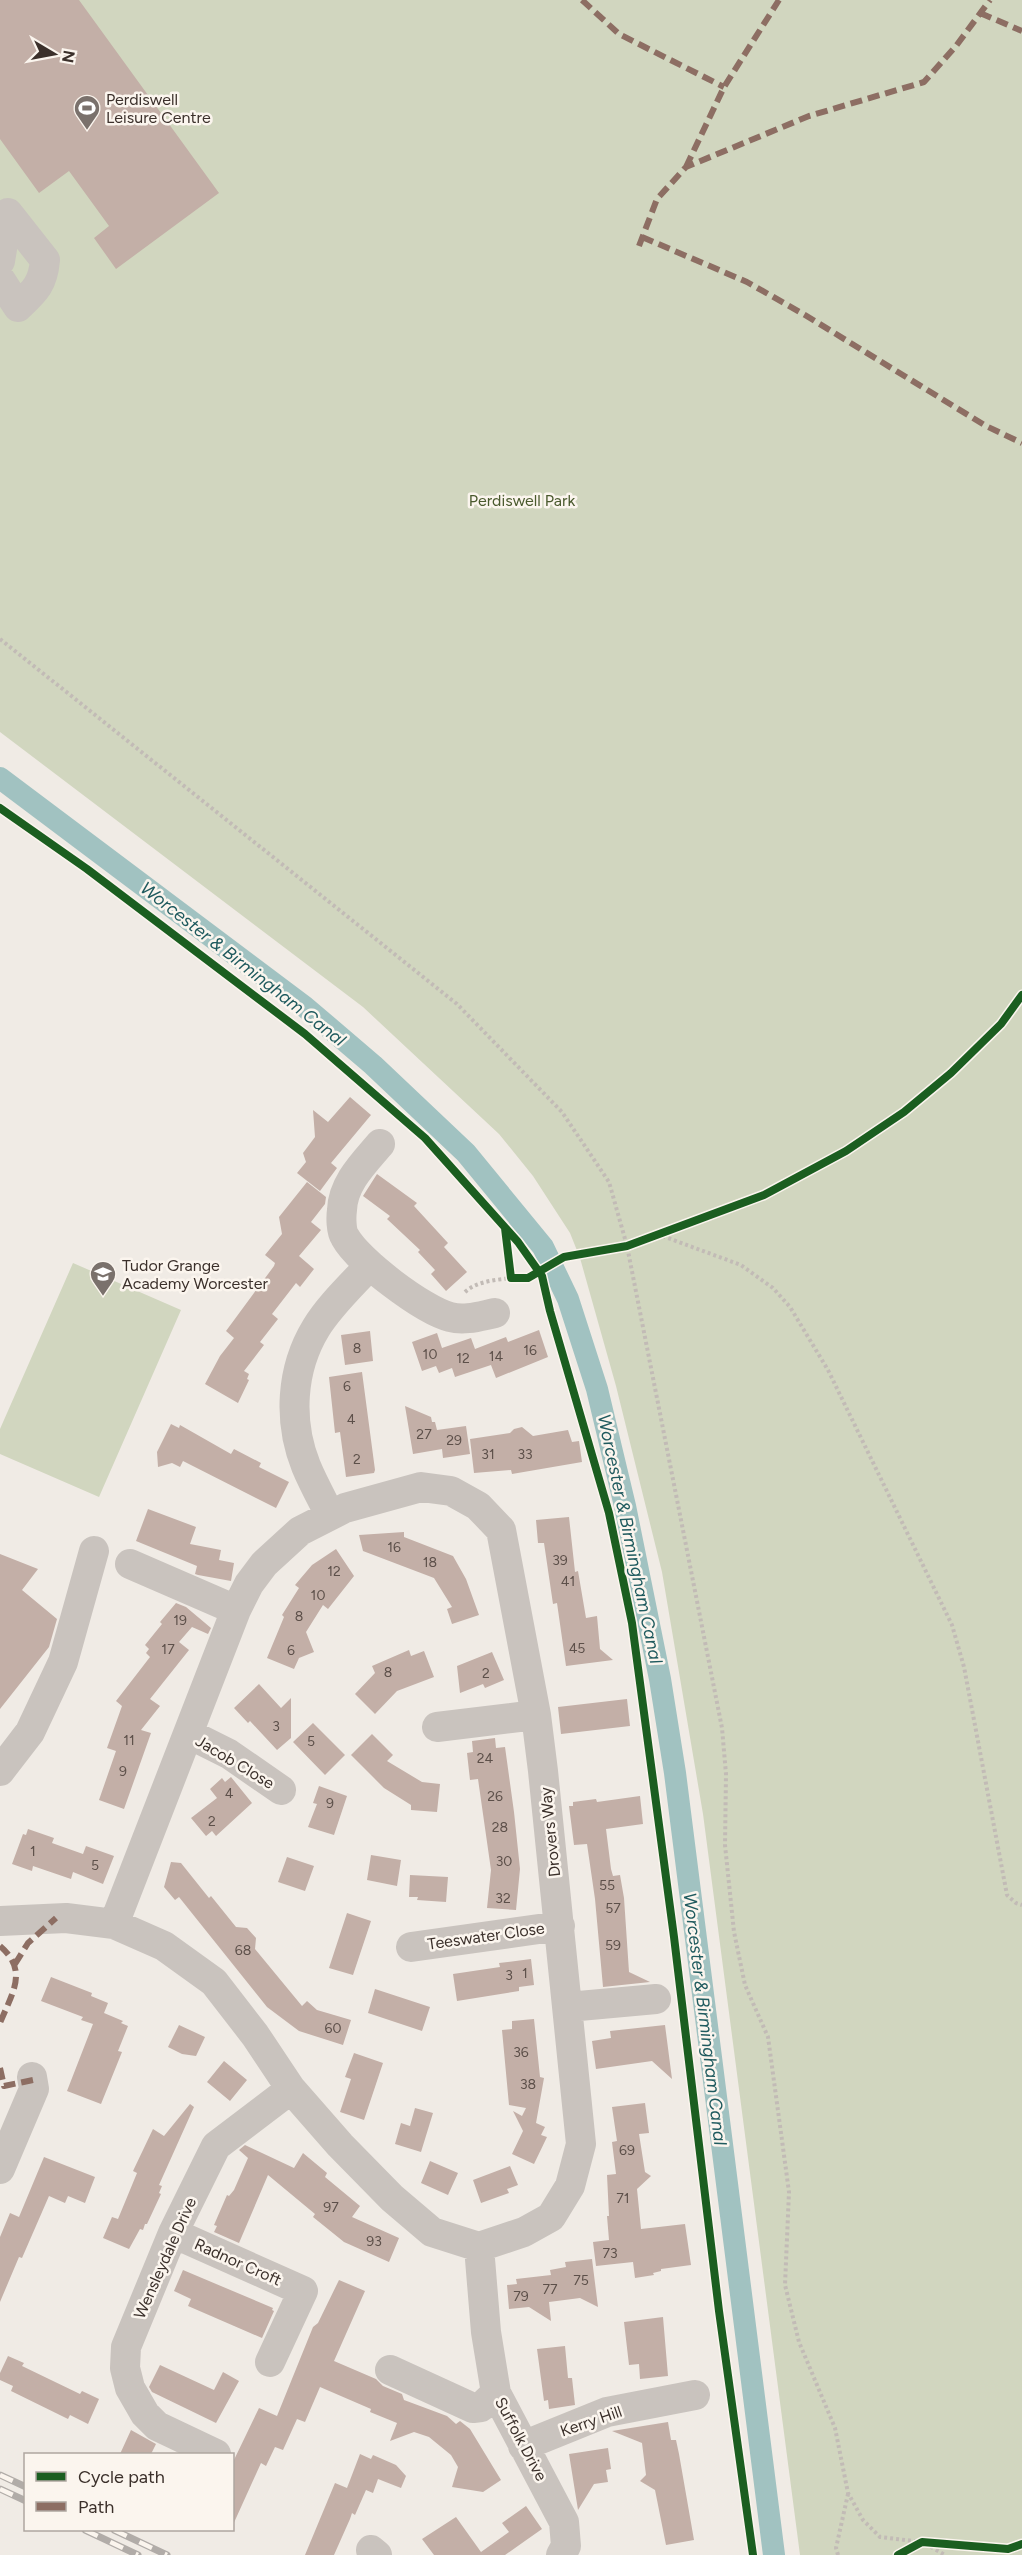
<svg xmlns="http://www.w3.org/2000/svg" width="1022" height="2555" font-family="Figtree,sans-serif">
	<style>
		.green { fill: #d1d6bf }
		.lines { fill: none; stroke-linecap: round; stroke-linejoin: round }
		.canal { stroke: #a1c2c1; stroke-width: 22 }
		.building { fill: #c3afa7 }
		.path { stroke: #c2bbb6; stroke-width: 4; stroke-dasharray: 3 3; stroke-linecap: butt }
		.minor { stroke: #c9c3be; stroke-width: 30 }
		.rail-casing { stroke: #b1aca8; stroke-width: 7 }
		.rail { stroke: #fbf5ee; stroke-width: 4.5; stroke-dasharray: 14; stroke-linecap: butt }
		.quiet { stroke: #8d6e63; stroke-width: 6; stroke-dasharray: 12 6; stroke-linecap: butt }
		.cycleway-casing { stroke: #fbf5ee; stroke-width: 11 }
		.cycleway { stroke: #1b5e20; stroke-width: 8 }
		.labels { text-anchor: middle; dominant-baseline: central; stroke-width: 5; stroke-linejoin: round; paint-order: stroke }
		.number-label { font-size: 14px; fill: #5d504a }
		.poi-label { font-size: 16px; fill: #3b302b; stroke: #fbf5ee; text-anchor: start }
		.park-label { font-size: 16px; fill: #4a5a2e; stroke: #fbf5ee }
		.street-label { font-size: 16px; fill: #3b302b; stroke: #fbf5ee }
		.water-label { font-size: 18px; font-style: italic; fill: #1f5a5e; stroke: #fbf5ee }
	</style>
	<rect width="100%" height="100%" fill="#f0ebe5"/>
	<path class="green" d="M0,0H1022V2555H800L703,1814L662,1572L616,1386L580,1258L570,1233L533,1176L499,1134L363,1007L0,732Z
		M73,1263L181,1310L99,1497L0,1454V1429Z"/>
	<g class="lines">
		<path class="canal" d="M0,778L305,1007L373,1065L466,1153L543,1247L568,1299L597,1389L625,1506L660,1679L675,1773L774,2555"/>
	</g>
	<path class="building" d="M0,0H79L219,193L116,269L94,238L109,226L69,171L39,193L0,139Z
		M350,1097L371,1115L331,1163L337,1168L320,1191L297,1173L306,1162L303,1153L315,1137L313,1110L328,1122Z
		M377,1174L417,1203L414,1206L448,1243L444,1247L467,1272L446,1291L431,1274L435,1270L418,1252L420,1250L387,1219L390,1216L363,1196Z
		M307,1182L326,1197L325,1204L311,1222L321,1230L299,1256L314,1269L300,1287L296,1283L272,1314L278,1319L260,1342L264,1345L244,1371L249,1374L247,1379L249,1380L238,1403L205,1384L220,1356L234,1338L226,1331L274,1266L275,1263L265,1255L282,1234L279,1217Z
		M539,1330L548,1357L496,1378L491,1365L455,1377L452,1368L439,1373L436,1366L422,1371L412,1342L437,1333L442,1348L471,1338L475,1349L506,1337L508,1342Z
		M370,1331L373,1361L345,1365L341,1335Z
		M362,1372L375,1470L374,1473L346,1477L340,1432L335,1433L329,1377Z
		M405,1406L431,1417L432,1422H435L437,1430L466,1426L470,1454L443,1458L442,1449L413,1454Z
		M171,1424L179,1428L180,1425L231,1454L234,1449L261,1463L259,1467L289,1482L276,1508L183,1461L180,1467L172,1463L158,1467L157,1452Z
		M522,1427L533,1436L568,1430L572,1442L579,1441L582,1462L512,1474L511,1470L474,1473L470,1439L510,1433L514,1429Z
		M148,1509L196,1527L190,1544L221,1550L219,1560L234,1563L231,1581L198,1575L195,1574L197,1566L136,1541Z
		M569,1517L575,1572L578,1571L586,1618L597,1616L600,1649L613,1660L566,1666L557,1603L553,1604L544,1543H538L536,1520Z
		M404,1532V1537L453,1556L466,1579L479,1615L452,1624L447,1609L452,1607L434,1578L363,1551L359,1535Z
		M336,1549L354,1576L328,1609L323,1605L306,1632L314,1652L299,1658L294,1669L267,1658L284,1617L282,1615L299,1588L295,1585L312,1565Z
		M0,1554L38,1569L22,1590L57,1619L49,1647L0,1709Z
		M176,1603L186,1607L211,1628L208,1634L192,1627L179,1642L189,1650L150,1699L160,1706L141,1730L151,1733L124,1809L99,1800L116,1751L107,1748L122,1706L116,1701L150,1657L146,1653L149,1649L145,1645L162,1624L160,1622Z
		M409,1650L411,1656L424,1651L434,1677L397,1691L375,1714L355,1694L375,1673L372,1666Z
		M492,1652L504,1680L485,1688L483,1684L460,1693L457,1666Z
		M259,1684L281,1708L291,1698V1738L277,1750L250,1721L248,1723L234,1708Z
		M627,1699L630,1726L561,1734L558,1707Z
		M313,1723L345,1755L325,1775L293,1742Z
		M372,1734L393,1755L387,1761L422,1782L440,1784L437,1812L411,1810V1805L384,1788L351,1755Z
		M495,1738L496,1748L505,1747L514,1812L520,1869L516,1910L487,1908L491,1870L478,1779L470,1780L467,1753L473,1752L472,1741Z
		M231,1777L252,1803L216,1836L212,1831L206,1836L191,1818L217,1798L210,1789L222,1778L225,1782Z
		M319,1786L347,1796L334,1835L308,1827L317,1804L313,1803Z
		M640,1796L643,1824L606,1829L611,1869L613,1876L620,1875L624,1898L629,1972L650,1982L603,1987L595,1899L587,1844L574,1845L569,1806H573V1802L596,1799L597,1802Z
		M28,1829L54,1838L52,1843L83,1854L86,1846L114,1856L103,1884L73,1872L71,1879L33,1866L32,1871L12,1864L23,1834L26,1835Z
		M371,1855L401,1860L397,1886L367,1880Z
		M287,1857L314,1866L305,1891L278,1882Z
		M171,1862L181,1863L209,1898L211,1896L236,1927L247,1928L256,1938L255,1949L302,2006L307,2001L317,2010L351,2020L343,2045L299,2031L267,2007L179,1897L175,1900L164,1887Z
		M410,1875L448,1877L446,1902L417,1900L418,1897H409Z
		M347,1913L371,1921L353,1975L329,1968Z
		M531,1959L534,1985L519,1987V1991L457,2001L453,1974L500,1967L499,1963Z
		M51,1977L92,1993L91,1996L108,2003L104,2013L123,2021L121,2023L128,2026L118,2051L122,2052L101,2104L67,2091L93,2024L81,2020L83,2017L41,2001Z
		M375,1989L430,2007L422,2031L368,2013Z
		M534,2019L540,2077L544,2078L536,2123L545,2127L541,2135L547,2137L534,2164L512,2154L523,2131L513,2111L522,2116L526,2108L509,2105L502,2030L512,2029V2021Z
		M179,2025L205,2037L196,2056L182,2054L168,2047Z
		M665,2025L672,2079L652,2061L596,2069L592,2041L611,2038L610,2031Z
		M354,2053L383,2063L364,2120L340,2112L351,2079L345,2077Z
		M224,2061L247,2080L230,2101L207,2082Z
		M645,2103L649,2133L639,2134L645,2172L651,2176L637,2189L641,2229L685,2224L691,2265L661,2269V2271L653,2273L654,2275L635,2278L633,2262L596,2266L593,2242L609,2240L607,2216H609L607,2175L616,2174L612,2142L617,2141L612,2107Z
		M190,2104L194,2107L159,2185L162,2186L159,2193L161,2194L147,2224H145L143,2230L140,2229L129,2249L103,2238L112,2217L118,2219L137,2173L133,2171L153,2129L164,2136Z
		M415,2108L433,2113L421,2152L395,2144L401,2123L410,2126Z
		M245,2145L294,2168L303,2153L327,2173L325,2177L360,2206L352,2217L399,2238L389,2262L344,2242L313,2217L315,2214L268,2175L239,2243L214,2232L217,2226L214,2225L227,2195L229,2196L234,2190L248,2158L239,2150Z
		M44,2157L95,2177L85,2203L68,2196L65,2203L49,2196L22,2258L19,2257L0,2302V2237L10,2213L19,2217Z
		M430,2161L458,2173L448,2195L421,2183Z
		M510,2166L518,2185L507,2189L509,2193L481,2203L473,2180Z
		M592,2259L598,2307L580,2298L549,2302L551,2321L529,2307L509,2309L507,2285L517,2284L516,2279L551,2275L550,2270L566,2267L565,2262Z
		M183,2270L273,2308L272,2310L274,2311L262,2338L188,2306L191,2299L174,2291Z
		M339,2280L365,2291L334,2361L376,2379L383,2386L402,2394L404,2400L447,2416L456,2424L460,2421L470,2429L501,2480L483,2492L452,2487L458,2467L451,2455L429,2437L414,2432L390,2441L397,2423L370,2412L371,2409L320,2387L305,2422L297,2419L283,2450L275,2447L266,2466L261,2463L232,2527V2464L259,2408L277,2416L313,2327L318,2323Z
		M663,2317L668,2376L640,2379L639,2364L629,2365L624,2322Z
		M565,2346L568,2378H572L575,2405L549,2409L548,2400L544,2401L537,2349Z
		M8,2356L24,2363L22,2366L80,2394L82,2391L99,2399L88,2424L70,2415L68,2419L11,2391L13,2386L0,2380V2373Z
		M160,2365L214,2390L223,2372L239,2381L216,2423L152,2392L149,2387Z
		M668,2422L671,2440H676L679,2454L694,2540L666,2545L655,2490L640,2481L646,2475L642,2443L612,2431Z
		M131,2430L156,2444L151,2454H120Z
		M608,2448L611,2469L606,2470L608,2482L594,2484L578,2510L569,2454Z
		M360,2454L371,2459L373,2455L396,2465L406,2476L401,2488L378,2479L373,2493L366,2490L355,2515L352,2513L350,2519L334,2555H305L335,2483L347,2488Z
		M526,2506L542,2529L505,2555H434L422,2539L456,2517L481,2552L509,2532L502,2523Z"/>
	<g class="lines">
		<path class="path" d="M0,639L457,1004L562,1112L609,1182L627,1246L722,1728L726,1774L725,1845L734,1932L745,1985L768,2037L789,2192L785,2285L799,2342L835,2428L848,2493L863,2520L880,2537L922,2542L945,2555
			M657,1234L741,1265L773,1288L790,1307L828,1370L952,1625L964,1667L1007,1895L1016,1903L1022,1905
			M465,1292C477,1281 496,1280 511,1278
			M838,2555L836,2548L848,2494"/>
		<path class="minor" d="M0,261L8,213L45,260C43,284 35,291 18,307L0,279
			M380,1144C364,1163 343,1183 342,1210C341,1217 341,1231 345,1237C358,1261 423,1310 450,1317C465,1321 480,1316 495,1313
			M330,1515C322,1499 313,1483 306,1466C288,1421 291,1369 316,1328C330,1305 352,1285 370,1265
			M130,1564L236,1610
			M437,1727L536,1715
			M189,1734L229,1754L281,1790
			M0,1771L30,1732L63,1662L94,1551
			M0,1921L66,1918L114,1924L164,1946L214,1982L255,2035L291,2089L340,2145L392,2198L432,2232L479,2247L524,2232L551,2217L570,2186L581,2144L543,1771L536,1715L501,1530L478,1506L451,1491L421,1487L345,1508L300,1531L264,1564L249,1584L236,1610L114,1924
			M411,1947L560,1926
			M568,2007L656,1999
			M0,2169L34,2089L32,2077
			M173,2233L303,2291L270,2362
			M479,2247L486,2332L496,2393L564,2522L566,2546L561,2555
			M390,2370L473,2408L481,2407L496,2393
			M523,2446L607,2412L695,2395
			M216,2454L157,2426L145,2414L130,2388L125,2368L126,2347L173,2233L216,2146L291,2089
			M371,2550L377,2555"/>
		<g class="rail-casing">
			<path id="rail" d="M0,2475L26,2487
				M0,2489L26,2501
				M85,2530L138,2555
				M114,2530L167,2555"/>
		</g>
		<use href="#rail" class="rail"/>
		<path class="quiet" d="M582,0L619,34L724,87
			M980,13L1022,31
			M686,167L724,87L779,0
			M642,237L747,282L805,315L986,426L1022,443
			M639,246L657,199L686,167L809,116L924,82L956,46L990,0
			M0,1946C29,1971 12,1993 0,2023
			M15,1964L28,1943L56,1918
			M0,2068L4,2086L33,2080"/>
		<g class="cycleway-casing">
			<path id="cycleway" d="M0,808L87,869L305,1034L425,1138L518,1242L542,1276L550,1311L609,1513L632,1623L674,1937L719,2311L753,2555
				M505,1228L511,1278H528L564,1257L627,1246L764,1195L846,1151L904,1112L951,1073L1001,1024L1022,995
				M898,2555L922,2542L1008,2549L1022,2544"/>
		</g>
		<use href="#cycleway" class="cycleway"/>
	</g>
	<defs>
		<g id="stadium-pin" transform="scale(1.35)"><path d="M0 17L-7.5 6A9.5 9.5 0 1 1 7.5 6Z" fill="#7a716c" stroke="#fbf5ee"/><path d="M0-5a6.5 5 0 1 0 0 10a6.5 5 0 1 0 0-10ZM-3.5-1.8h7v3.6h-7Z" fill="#fff"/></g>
		<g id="school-pin" transform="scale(1.35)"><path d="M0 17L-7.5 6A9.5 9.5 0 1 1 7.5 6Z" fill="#7a716c" stroke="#fbf5ee"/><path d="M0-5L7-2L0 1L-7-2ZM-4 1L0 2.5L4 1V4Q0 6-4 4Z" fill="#fff"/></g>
	</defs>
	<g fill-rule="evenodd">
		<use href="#stadium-pin" x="87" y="108"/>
		<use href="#school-pin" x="103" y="1274"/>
	</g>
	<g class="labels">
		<g class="number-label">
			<text x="357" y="1348">8</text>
			<text x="530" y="1350">16</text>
			<text x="430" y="1354">10</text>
			<text x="496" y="1356">14</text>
			<text x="463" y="1358">12</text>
			<text x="347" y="1386">6</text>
			<text x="351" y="1419">4</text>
			<text x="424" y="1434">27</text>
			<text x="454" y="1440">29</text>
			<text x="488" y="1454">31</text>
			<text x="525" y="1454">33</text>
			<text x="357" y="1459">2</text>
			<text x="394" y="1547">16</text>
			<text x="560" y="1560">39</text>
			<text x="430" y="1562">18</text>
			<text x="334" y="1571">12</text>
			<text x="568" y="1581">41</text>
			<text x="318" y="1595">10</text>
			<text x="299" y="1616">8</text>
			<text x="180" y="1620">19</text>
			<text x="577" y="1648">45</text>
			<text x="168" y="1649">17</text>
			<text x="291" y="1650">6</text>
			<text x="388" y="1672">8</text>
			<text x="486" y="1673">2</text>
			<text x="276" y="1726">3</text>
			<text x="129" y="1740">11</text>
			<text x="311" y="1741">5</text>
			<text x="485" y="1758">24</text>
			<text x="123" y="1771">9</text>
			<text x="229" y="1793">4</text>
			<text x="495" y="1796">26</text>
			<text x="330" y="1803">9</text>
			<text x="212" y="1821">2</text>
			<text x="500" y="1827">28</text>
			<text x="33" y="1851">1</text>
			<text x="504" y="1861">30</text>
			<text x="95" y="1865">5</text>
			<text x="607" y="1885">55</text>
			<text x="503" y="1898">32</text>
			<text x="613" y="1908">57</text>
			<text x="613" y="1945">59</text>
			<text x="243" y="1950">68</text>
			<text x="525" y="1973">1</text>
			<text x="509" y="1975">3</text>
			<text x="333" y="2028">60</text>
			<text x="521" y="2052">36</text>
			<text x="528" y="2084">38</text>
			<text x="627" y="2150">69</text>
			<text x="623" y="2198">71</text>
			<text x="331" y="2207">97</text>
			<text x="374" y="2241">93</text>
			<text x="610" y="2253">73</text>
			<text x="581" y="2280">75</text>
			<text x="550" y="2289">77</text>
			<text x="521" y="2296">79</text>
		</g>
		<g class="poi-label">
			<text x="106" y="99">Perdiswell<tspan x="106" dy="18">Leisure Centre</tspan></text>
			<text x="122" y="1265">Tudor Grange<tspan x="122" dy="18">Academy Worcester</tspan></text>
		</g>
		<g class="park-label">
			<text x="522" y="500">Perdiswell Park</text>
		</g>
		<g class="street-label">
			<text transform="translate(235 1762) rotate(31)">Jacob Close</text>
			<text transform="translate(550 1832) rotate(-96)">Drovers Way</text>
			<text transform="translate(486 1936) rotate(-8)">Teeswater Close</text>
			<text transform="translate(165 2258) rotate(-66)">Wensleydale Drive</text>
			<text transform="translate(238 2262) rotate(24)">Radnor Croft</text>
			<text transform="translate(591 2421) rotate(-19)">Kerry Hill</text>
			<text transform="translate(521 2439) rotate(62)">Suffolk Drive</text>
		</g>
		<g class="water-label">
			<text transform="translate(243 964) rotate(38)">Worcester &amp; Birmingham Canal</text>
			<text transform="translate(630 1539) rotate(78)">Worcester &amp; Birmingham Canal</text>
			<text transform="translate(705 2019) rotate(83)">Worcester &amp; Birmingham Canal</text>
		</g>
	</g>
	<rect x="24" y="2453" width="210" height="78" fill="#fbf5ee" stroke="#aea6a0" stroke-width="1.5"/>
	<rect x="36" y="2472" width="30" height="9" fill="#1b5e20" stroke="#aea6a0" stroke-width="1.5"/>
	<text x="78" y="2483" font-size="18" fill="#3b302b">Cycle path</text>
	<rect x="36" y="2502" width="30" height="9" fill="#8d6e63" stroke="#aea6a0" stroke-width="1.5"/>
	<text x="78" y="2513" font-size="18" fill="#3b302b">Path</text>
	<g transform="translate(54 54) rotate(100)" stroke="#fbf5ee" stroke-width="4.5" paint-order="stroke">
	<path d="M0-4.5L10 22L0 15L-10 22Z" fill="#3b302b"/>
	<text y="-9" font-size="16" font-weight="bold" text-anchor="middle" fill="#3b302b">N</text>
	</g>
</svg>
